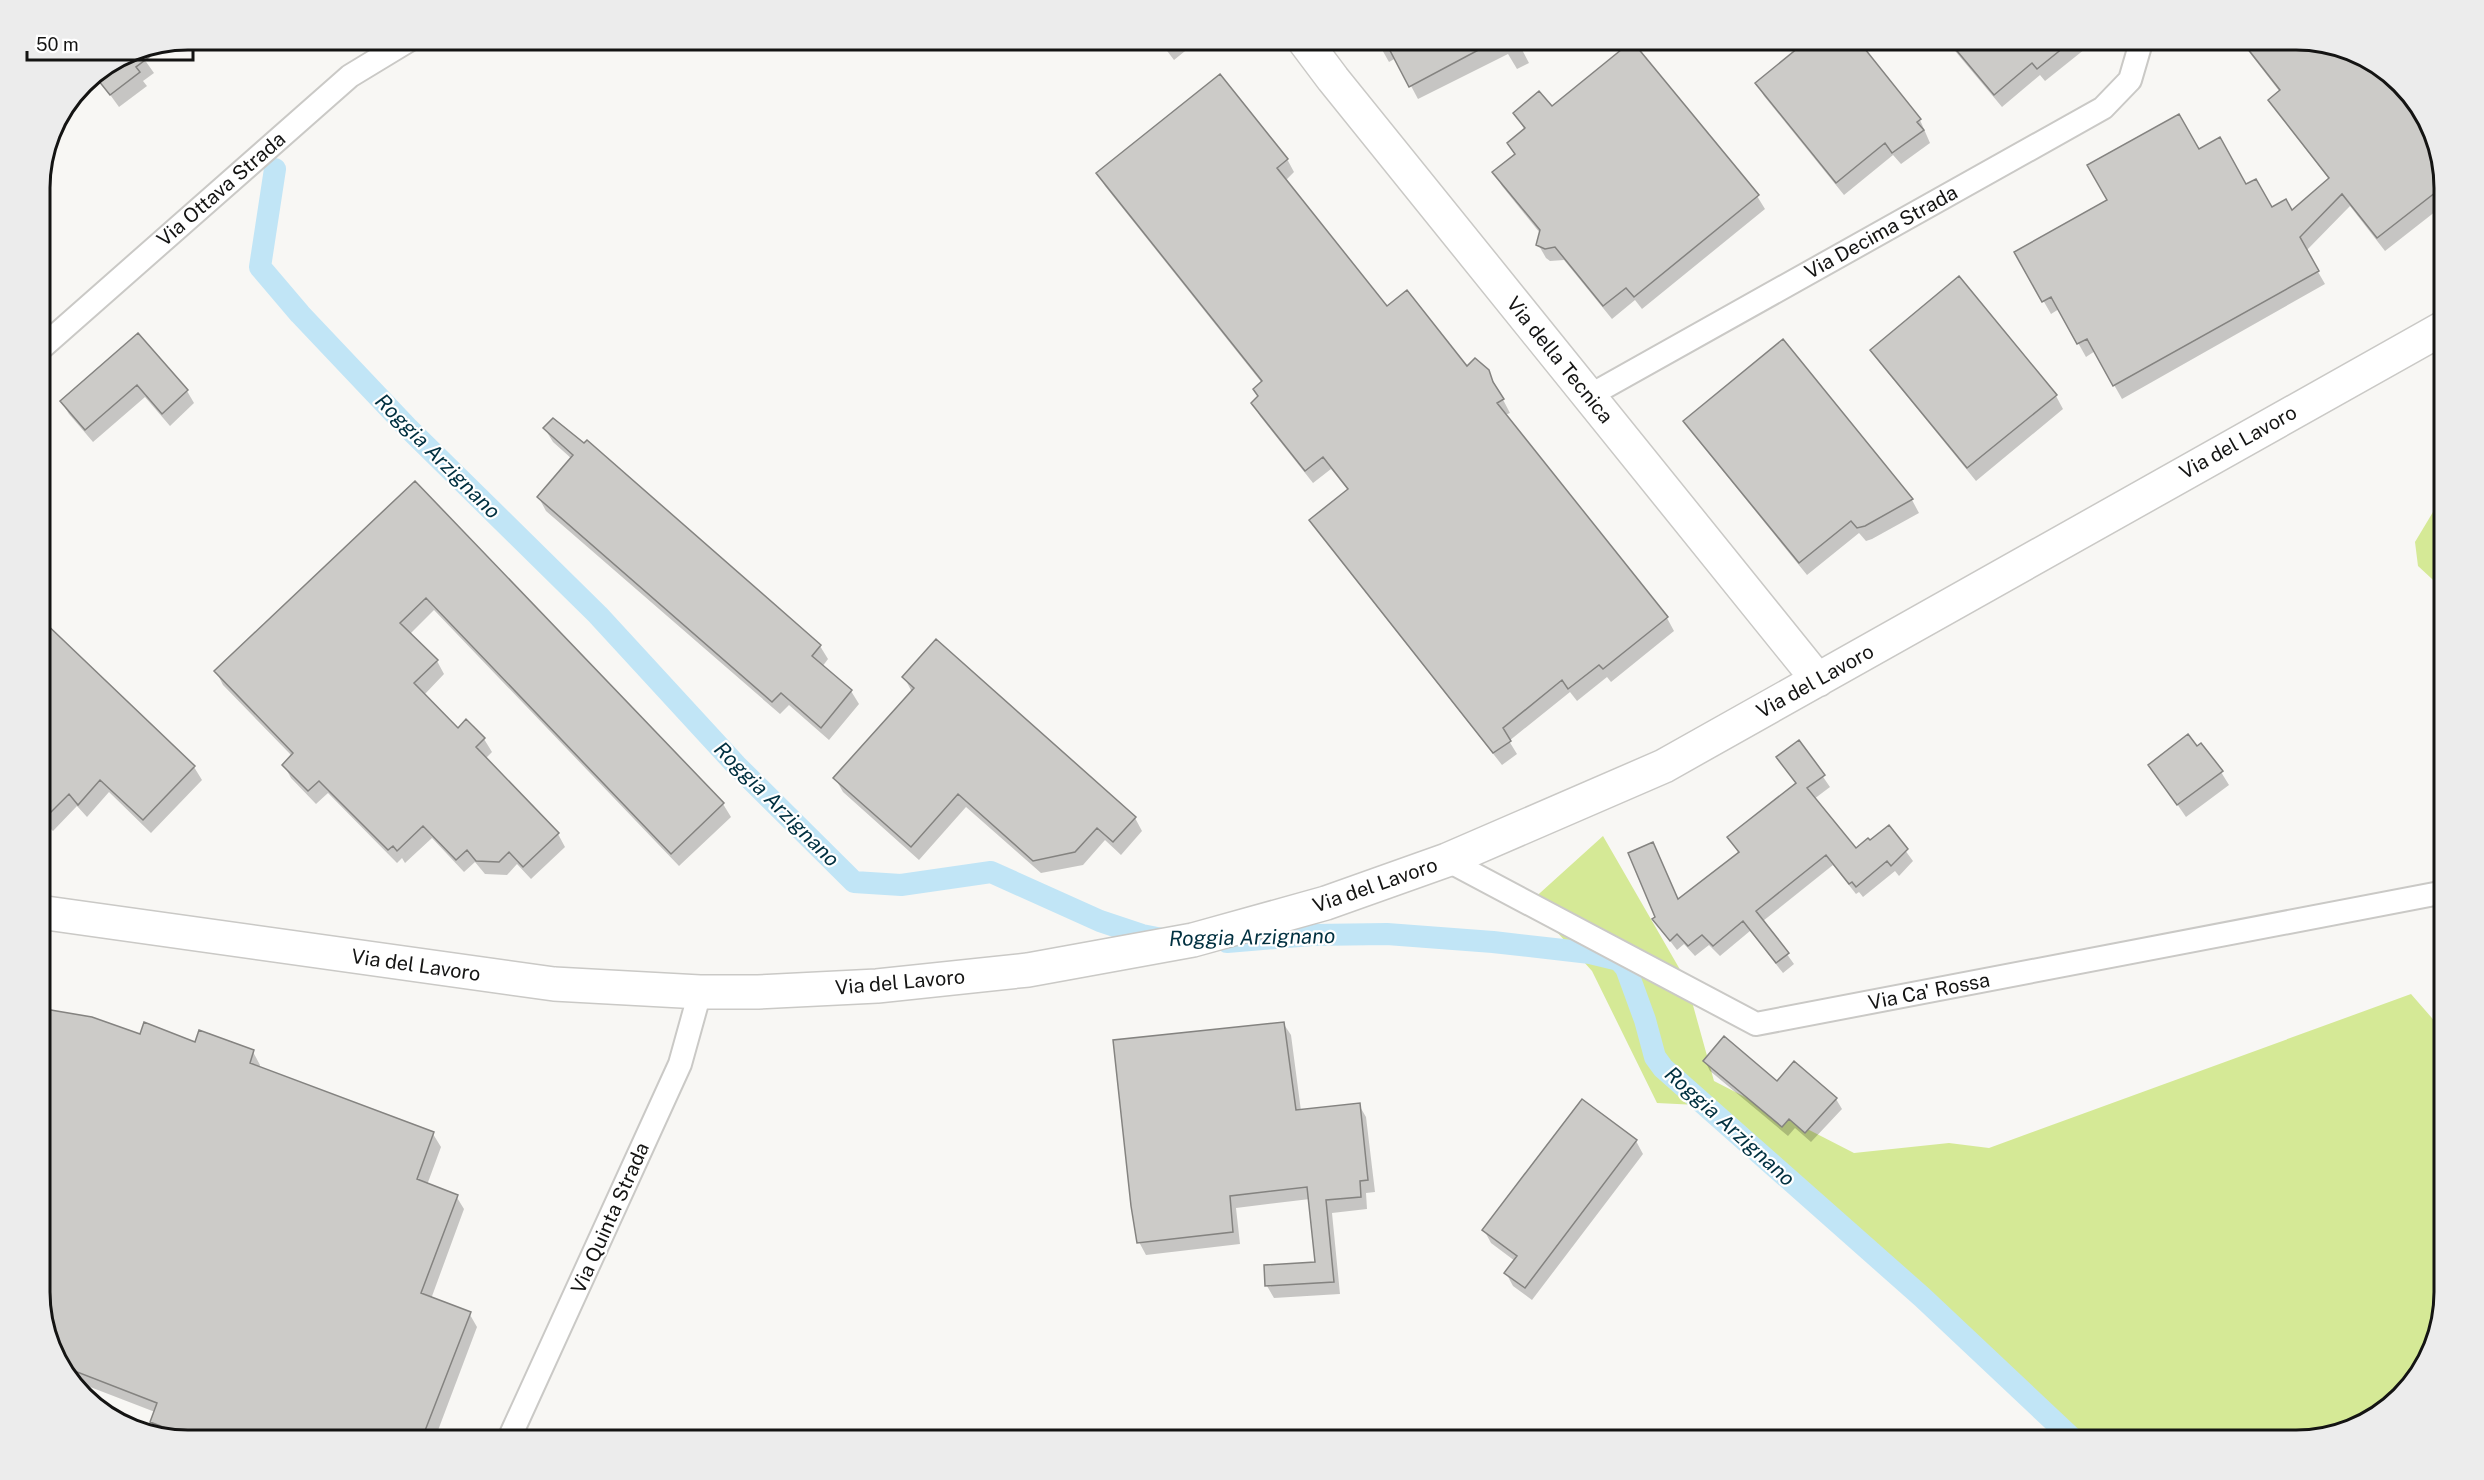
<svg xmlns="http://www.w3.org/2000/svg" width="2484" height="1480" font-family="'Public Sans',sans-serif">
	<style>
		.green { fill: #d5e996 }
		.shadow { fill: #0003 }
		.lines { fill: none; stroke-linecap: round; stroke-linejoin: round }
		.canal { stroke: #c1e5f6; stroke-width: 22 }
		.building { fill: #cccbc8; stroke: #848380; stroke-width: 1.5 }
		.street-casing { stroke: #cac9c6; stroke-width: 26 }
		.secondary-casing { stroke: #cac9c6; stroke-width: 36 }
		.street { stroke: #fff; stroke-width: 22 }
		.secondary { stroke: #fff; stroke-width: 33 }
		.labels { text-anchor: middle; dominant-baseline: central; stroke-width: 4.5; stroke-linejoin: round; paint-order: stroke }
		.street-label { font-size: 20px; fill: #141413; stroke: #fff }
		.water-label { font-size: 21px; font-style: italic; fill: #003040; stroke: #fff }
		.rim { fill: none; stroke: #141413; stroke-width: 3 }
	</style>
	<rect width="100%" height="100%" fill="#f8f7f4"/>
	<path class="green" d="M2445,500V591L2418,566L2415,542L2436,507Z
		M1603,836L1686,980L1714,1081L1854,1153L1949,1143L1989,1148L2411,994L2445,1033V1293L2425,1367L2380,1412L2338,1430L2297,1441H2070L2018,1387L1697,1105L1657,1103L1592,971L1530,902Z"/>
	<path class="shadow" d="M1158,39H1200L1174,60Z
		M1376,39H1527L1519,44L1529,63L1517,69L1508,54L1418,99L1396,58L1389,62Z
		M1812,39H1856L1920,120L1930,143L1901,164L1893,155L1844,195L1764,96L1757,84Z
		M1945,39H2091L2093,48L2085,49L2045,81L2040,75L2002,107Z
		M2239,39H2296L2371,59L2425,113L2445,178V204L2385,251L2350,206L2306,251L2325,284L2122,399L2095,351L2086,357L2059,309L2051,314L2016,253L2198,151L2246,186L2272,209L2292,213L2329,179L2278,113L2270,100L2280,92Z
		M137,49L154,73L143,81L147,86L119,107L95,74L131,50Z
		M1551,109L1757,196L1765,209L1642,309L1635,300L1612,319L1564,260L1550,261L1546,258L1538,244L1540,233L1502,186L1494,173L1515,155L1509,144L1525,130L1514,113Z
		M1287,159L1294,172L1285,181L1387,308L1467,368L1488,371L1510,413L1505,415L1667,618L1674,631L1611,682L1607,677L1577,701L1570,692L1509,741L1517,754L1502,765L1319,533L1311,520L1348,490L1331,469L1313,483L1260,416L1253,403L1260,397L1262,383L1105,186L1098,173Z
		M43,164L46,170L40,174Z
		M138,335L187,391L194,403L170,426L145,397L93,442L69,414L61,401Z
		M1783,341L1912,500L1919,513L1872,539L1866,541L1859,533L1807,575L1693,434L1685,421Z
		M1872,350L2056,396L2063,409L1976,481L1880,363Z
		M545,429L585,445L820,646L828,659L822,667L851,691L859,704L829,740L789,705L780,714L546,511L539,498L572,459L553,442Z
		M415,483L723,804L731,817L679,866L434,610L410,634L437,661L444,674L424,695L458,730L484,739L492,752L485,759L558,834L565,847L531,879L517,864L507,875L485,874L475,862L464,872L432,838L405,863L402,858L397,863L328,793L316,804L291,778L284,765L292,756L223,685L216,671Z
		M39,619L194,767L202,780L151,833L109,792L87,817L77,806L53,831L39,818Z
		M904,677L1135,818L1142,831L1121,855L1105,840L1083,865L1041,873L966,807L919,860L843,792L835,778L912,692Z
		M1799,742L1830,787L1814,799L1856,850L1869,843L1888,827L1913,861L1899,876L1895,871L1863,897L1859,892L1856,894L1833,865L1763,921L1794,964L1783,973L1750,931L1720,956L1709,945L1695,956L1684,944L1677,950L1654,920L1739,854L1729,838L1797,784L1778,758Z
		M2150,765L2221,772L2229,785L2186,817Z
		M1283,1023L1291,1035L1301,1111L1359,1105L1366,1117L1375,1192L1366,1193L1367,1209L1332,1213L1340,1294L1274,1298L1267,1286L1317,1263L1310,1199L1236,1208L1240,1244L1146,1255L1139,1242Z
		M141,1036L253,1052L260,1065L259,1068L433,1134L441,1147L427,1185L456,1196L464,1209L431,1299L469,1313L477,1327L434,1441H188L158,1433L151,1422L155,1412L72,1380L59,1367L39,1302Z
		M1705,1061L1836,1099L1842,1109L1811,1142L1795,1128L1788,1136L1710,1071Z
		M1636,1141L1643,1154L1532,1300L1513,1286L1506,1273L1515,1261L1491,1243L1484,1230Z"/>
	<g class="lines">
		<path class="canal" d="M275,169L260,267L300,314L407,427L598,615L736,765L854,882L901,885L991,872L1100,921L1142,935L1167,940
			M1227,942L1312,935L1387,934L1493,942L1590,953L1619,960L1626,968L1645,1020L1655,1057L1663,1068L1922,1297L2075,1441"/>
	</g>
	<path class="building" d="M1384,39H1499L1409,87Z
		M1809,39H1857L1921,119L1917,122L1924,130L1892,153L1885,143L1836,183L1755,83Z
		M1947,39H2074L2037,69L2032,63L1994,95Z
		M2240,39H2296L2371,59L2425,113L2445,185L2377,238L2342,194L2300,237L2319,271L2113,386L2087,339L2077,344L2051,297L2042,302L2014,252L2107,200L2087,165L2179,114L2199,149L2220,137L2246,184L2256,179L2272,207L2286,199L2292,210L2329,178L2268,100L2280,90Z
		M1632,41L1759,195L1634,297L1626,288L1603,306L1555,247L1545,249L1536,245L1540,230L1492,172L1515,154L1507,143L1525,128L1513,113L1539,91L1552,106Z
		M168,43L136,67L140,72L110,95L94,75L131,50Z
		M1220,74L1288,159L1277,168L1387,306L1407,290L1467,366L1475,358L1489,370L1493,382L1504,399L1497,403L1668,617L1603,669L1599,665L1568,689L1562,680L1503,728L1511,741L1493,753L1309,520L1348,489L1323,457L1305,471L1251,403L1258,396L1253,389L1262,381L1096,173Z
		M1959,276L2057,395L1967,468L1870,350Z
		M138,333L188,390L162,414L137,385L85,430L60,401Z
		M1783,339L1913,499L1865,526L1857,528L1851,521L1799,563L1683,421Z
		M553,418L584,443L587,440L821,645L812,656L852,690L821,728L781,693L772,702L537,497L573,455L543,428Z
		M415,481L724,803L671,854L426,598L400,623L438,660L414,683L458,728L466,719L485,738L476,747L559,833L523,867L509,852L499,862L476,861L467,850L456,860L423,826L397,851L393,846L388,850L319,781L308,791L282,765L293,753L214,671Z
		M39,617L195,766L143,820L100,780L78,805L69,794L39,824Z
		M936,639L1136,817L1113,842L1097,828L1075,852L1033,861L958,794L911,847L833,778L914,688L902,677Z
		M2188,734L2197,746L2201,743L2223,771L2177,805L2148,765Z
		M1799,740L1825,775L1807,788L1856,848L1868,838L1870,840L1889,825L1908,849L1891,866L1887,861L1856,887L1852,882L1849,884L1826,855L1756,911L1789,953L1776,963L1743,921L1713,946L1702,935L1688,946L1677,934L1670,941L1652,919L1655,917L1628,853L1653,842L1678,899L1739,852L1727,837L1796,783L1776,757Z
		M39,1008L92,1017L140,1034L144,1022L195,1042L199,1030L254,1050L250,1063L434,1132L417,1179L458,1195L421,1293L471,1312L421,1441H256L240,1435L238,1441H200L150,1422L157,1403L59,1365L39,1302Z
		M1284,1022L1296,1110L1360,1103L1368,1180L1360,1181L1361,1197L1326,1200L1334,1282L1265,1286L1264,1265L1315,1262L1307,1187L1230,1196L1233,1232L1137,1243L1131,1206L1113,1040Z
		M1724,1036L1777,1081L1794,1061L1837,1098L1805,1133L1789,1119L1782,1127L1703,1061Z
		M1582,1099L1637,1140L1525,1288L1504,1273L1517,1256L1482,1230Z"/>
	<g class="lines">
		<g class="street-casing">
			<path id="street" d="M39,350L350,76L411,39
				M1589,396L2103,108L2130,80L2142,39
				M1447,860L1756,1024L2445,892
				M508,1441L680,1064L700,992"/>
		</g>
		<g class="secondary-casing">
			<path id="secondary" d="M1303,39L1333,79L1818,680
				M39,912L554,984L700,992H758L877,986L1028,970L1193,940L1326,903L1447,860L1664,766L2445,327"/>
		</g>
		<use href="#street" class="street"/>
		<use href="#secondary" class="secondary"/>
	</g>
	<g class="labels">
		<g class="street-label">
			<text transform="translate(221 189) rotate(-41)">Via Ottava Strada</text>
			<text transform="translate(1881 232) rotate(-29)">Via Decima Strada</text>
			<text transform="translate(1560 360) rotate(51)">Via della Tecnica</text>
			<text transform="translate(2238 442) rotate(-29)">Via del Lavoro</text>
			<text transform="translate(1815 681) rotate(-29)">Via del Lavoro</text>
			<text transform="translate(1375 885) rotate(-19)">Via del Lavoro</text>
			<text transform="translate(416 965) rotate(8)">Via del Lavoro</text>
			<text transform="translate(900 982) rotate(-5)">Via del Lavoro</text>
			<text transform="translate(1929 991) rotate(-11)">Via Ca' Rossa</text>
			<text transform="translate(610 1218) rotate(-66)">Via Quinta Strada</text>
		</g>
		<g class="water-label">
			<text transform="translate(438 456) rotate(45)">Roggia Arzignano</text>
			<text transform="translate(777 804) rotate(45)">Roggia Arzignano</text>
			<text transform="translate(1252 937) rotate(-1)">Roggia Arzignano</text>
			<text transform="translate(1730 1126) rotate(42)">Roggia Arzignano</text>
		</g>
	</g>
	<path d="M0 0H2484V1480H0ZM188 50H2296A138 138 0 0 1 2434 188V1292A138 138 0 0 1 2296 1430H188A138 138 0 0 1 50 1292V188A138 138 0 0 1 188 50Z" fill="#ececec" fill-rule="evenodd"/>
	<path class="rim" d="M188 50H2296A138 138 0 0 1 2434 188V1292A138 138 0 0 1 2296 1430H188A138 138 0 0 1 50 1292V188A138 138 0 0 1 188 50Z"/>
	<path d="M27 51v9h166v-9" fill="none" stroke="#141413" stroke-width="3"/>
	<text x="36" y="51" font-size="18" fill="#141413" stroke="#ffffff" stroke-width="4.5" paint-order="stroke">50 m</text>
</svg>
